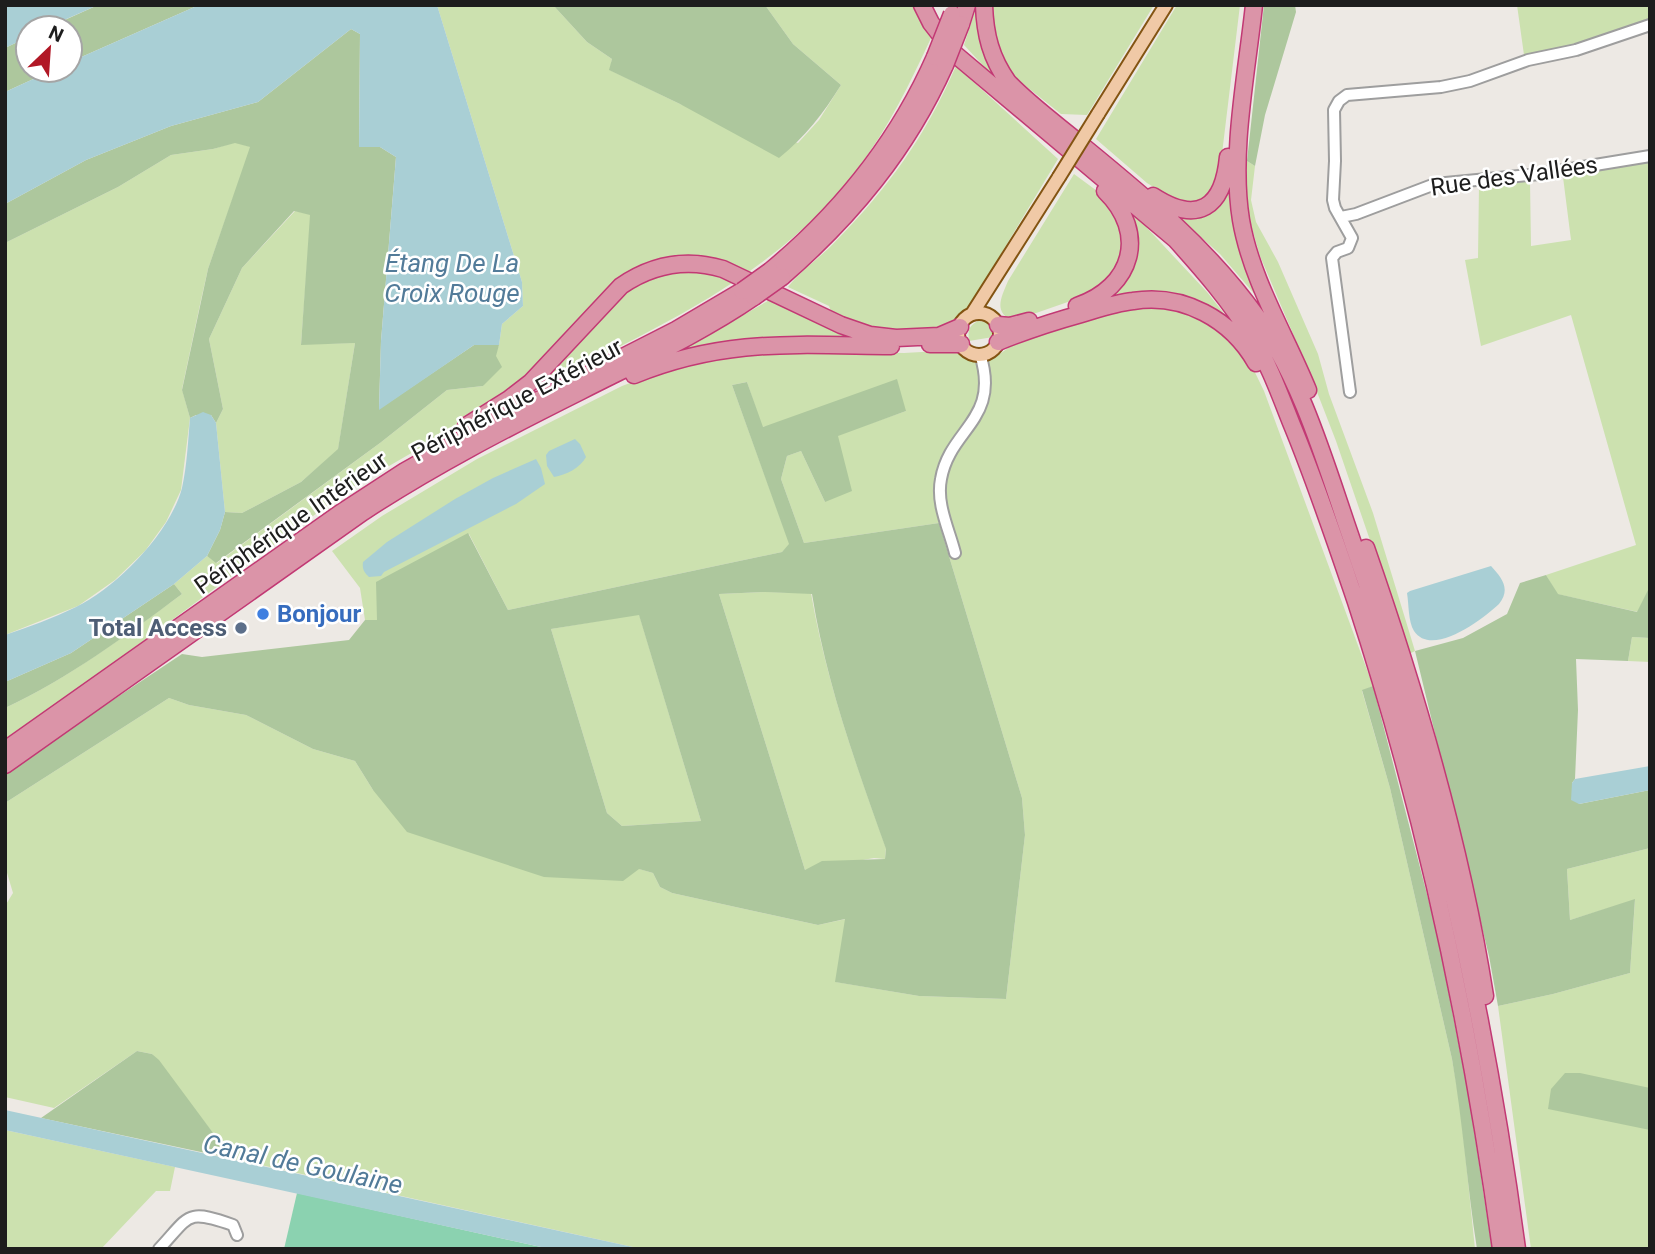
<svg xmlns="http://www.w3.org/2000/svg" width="1655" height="1254" font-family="Roboto,sans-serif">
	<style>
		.grass { fill: #cce1af }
		.forest { fill: #adc79d; fill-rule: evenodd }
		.pitch { fill: #8bd2b0 }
		.water { fill: #a9cfd5 }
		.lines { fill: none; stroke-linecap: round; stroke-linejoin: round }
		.minor-casing { stroke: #9e9e9e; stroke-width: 14 }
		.major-casing { stroke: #835412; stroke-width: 16 }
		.highway-casing { stroke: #c23974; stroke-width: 19 }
		.minor { stroke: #fff; stroke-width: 10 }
		.major { stroke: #f0c9a6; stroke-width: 12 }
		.highway { stroke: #db94a8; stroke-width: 16 }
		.major-bridge-casing { stroke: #835412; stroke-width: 16; stroke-linecap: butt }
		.highway-bridge-casing { stroke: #c23974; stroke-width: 19; stroke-linecap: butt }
		.major-bridge { stroke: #f0c9a6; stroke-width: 12 }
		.highway-bridge { stroke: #db94a8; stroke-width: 16 }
		.shop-dot { fill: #3f7fe0; stroke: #fff; stroke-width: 2.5 }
		.service-dot { fill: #5c6f8a; stroke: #fff; stroke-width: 2.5 }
		.labels { text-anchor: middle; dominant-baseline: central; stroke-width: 5; stroke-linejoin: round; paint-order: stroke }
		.street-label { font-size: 24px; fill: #1d1d1d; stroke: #fff }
		.shop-label { font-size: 24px; font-weight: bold; fill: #366cbe; stroke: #fff; text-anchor: start }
		.service-label { font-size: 24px; font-weight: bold; fill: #4e5e75; stroke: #fff; text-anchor: end }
		.water-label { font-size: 26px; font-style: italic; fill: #527b99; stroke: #fff }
	</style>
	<rect width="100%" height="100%" fill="#ede9e4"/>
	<path class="grass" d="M437,5H553L587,42L612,59L610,70L680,104L798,143L819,120L841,85L793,44L765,5H914L918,17L931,38C910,83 888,129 858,168C778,276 653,329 537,388L526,379L491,407L351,488L107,668L5,739V708C69,678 125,636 182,594L174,584L207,556L217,563L380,443L447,390L483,386L499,345L502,324L523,306L522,282Z
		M977,5L983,51L1004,88L964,45Z
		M991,5H1154L1087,115L1061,114L1012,75L996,40Z
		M1177,5H1240L1221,162L1231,184L1261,296L1257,297L1220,254L1176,215L1178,202L1147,183L1096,139Z
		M1517,5H1650V20L1574,46L1524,55Z
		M956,66L1058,159L972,302L956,321L941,328L881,332L833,316L829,306L788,287C801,270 820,258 835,242C889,187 925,137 956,66Z
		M235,142L251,147L208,269L201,300L182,389L190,418L181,490L166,522L145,551L115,580L78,606L5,635V243L118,187L171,155L213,149Z
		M1247,161L1255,166L1251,200L1256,222L1278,262L1318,354L1329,394L1373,513L1415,651L1409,654L1336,441L1310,374L1260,256L1247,211Z
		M1650,162V589L1638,612L1557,594L1546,575L1636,545L1571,315L1481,346L1465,260L1478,258L1479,186L1530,181L1531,246L1571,240L1563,177Z
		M1074,174L1108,199L1119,213L1134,214L1207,292L1230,321L1264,391L1373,686L1362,691L1390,788L1452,1059L1460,1104L1475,1249H642L229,1158L222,1145L152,1054L137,1051L54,1108L5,1097V906L13,893L5,866V803L169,698L189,705L246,715L313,749L355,761L373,790L653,873L660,887L672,893L818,925L846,919L836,982L919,996L1006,999L1025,835L1022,798L939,523L804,543L781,479L787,456L801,451L825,502L838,435L906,411L762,427L747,382L732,385L790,545L782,552L508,610L469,534L378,620H365L360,588L332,551L382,516L477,459L622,386L654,374L723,355L818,351L904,353L957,350L974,360L993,359L1015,343L1093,318L1085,296L1013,321C993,312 1001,298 1008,281Z
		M295,211L311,214L301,344L355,343L338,450L301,482L242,513L225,512L216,423L223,409L209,339L242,268Z
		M773,298L857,337L855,341H731L677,353Z
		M978,321L989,323L993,330V337L969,341C968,331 968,326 978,321Z
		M765,592L811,593C826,681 856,765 886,848L885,859L874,858L805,870L719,594Z
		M639,614L701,821L622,826L607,813L551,629Z
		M1632,637L1650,638V662L1628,661Z
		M1650,848V1249H1531L1498,1006L1553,994L1630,973L1635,900L1570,920L1567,869Z
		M5,1130L175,1167L170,1191H156L101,1249H5Z"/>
	<path class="forest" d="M98,5H199L70,62V28H47Z
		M553,5H765L793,44L841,85C823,114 805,137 779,158L680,104L609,70L612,59L587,42Z
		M1264,5H1295L1296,12L1265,115L1255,166L1247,161Z
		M351,29L360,34L359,147H380L396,157L381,341L379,409L474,345H499L496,356L502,367L483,386L447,390L380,443L216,563L207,556L220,530L225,512L242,513L301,482L338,449L355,343L301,345L310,215L294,211L242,268L209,339L223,409L216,423L211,415H196L190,418L182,390L208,269L250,147L235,143L213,149L171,155L118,187L5,243V204L86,160L171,126L258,102Z
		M28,37V70H53L5,92V48Z
		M897,379L906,411L838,436L852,491L825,502L801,451L787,456L781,479L804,543L939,523L1022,798L1025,835L1006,999L919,996L835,982L845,919L818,925L672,893L660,887L653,873L639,869L623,881L544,877L407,832L373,790L355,761L313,749L246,715L189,705L169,698L5,803V772L182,654L202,657L349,640L365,620H377L376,582L468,533L508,610L782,552L789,544L732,385L747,382L763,427ZM765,592L812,594C826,682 856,765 886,849L885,859L822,861L805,870L719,594ZM639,615L701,821L622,826L607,813L551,629Z
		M1546,575L1558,594L1637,612L1649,588L1650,589V638L1632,637L1628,661L1576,659L1578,710L1575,779L1572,783L1579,804L1650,790V848L1567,869L1570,920L1635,899L1630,973L1553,994L1498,1006L1489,956L1415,651L1463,638L1507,614L1520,583Z
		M174,584L182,594C126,636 69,678 5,708V682L71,653Z
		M1373,686L1437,933L1469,1098L1492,1249H1477C1467,1186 1463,1122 1452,1059L1390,788L1362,690Z
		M137,1051L152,1054L159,1060L222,1145L229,1158L41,1118Z
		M1565,1073H1580L1650,1088V1130L1548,1109L1551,1089Z"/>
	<path class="pitch" d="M297,1193L550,1249H284Z"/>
	<path class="water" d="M5,5H98L46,28H28V37L5,48Z
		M199,5H437L522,282L523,306L502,324L499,345H474L379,410L381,341L396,157L380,147H359L360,34L351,29L258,102L171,126L86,160L5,204V92L53,70H70V62Z
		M203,412L211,415L216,423L225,512L220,530L207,556L174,584L71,653L5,682V635C29,627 53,618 76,607C117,587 170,533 182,488C187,466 188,441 190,418Z
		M575,439L580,444L586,457C580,468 566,475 554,477L547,466L546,455L549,451Z
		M536,459L541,468L545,484L516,504L384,572L381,576L369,577C364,572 362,569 363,562L387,542L455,499L493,478Z
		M1491,566C1502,578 1511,589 1499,604C1483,619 1432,658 1414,631C1408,621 1409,605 1407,593L1410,591Z
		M1650,766V790L1579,804L1571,800L1572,783L1575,779Z
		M5,1110L642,1249H550L5,1130Z"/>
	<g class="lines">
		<g class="minor-casing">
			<path id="minor" d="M1341,217L1356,214L1435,184L1540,174L1650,156
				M1350,392L1332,258L1337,252L1348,248L1352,238L1335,208L1333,200L1335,161L1334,110L1339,101L1347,95L1441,87L1470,81L1528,60L1576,50L1650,25
				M955,553C949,529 936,504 941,479C950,428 1001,420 980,354
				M159,1249C190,1216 185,1208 233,1225L237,1235"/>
		</g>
		<g class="major-casing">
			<path id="major" d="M1098,114L1166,5
				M958 334a21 21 0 1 1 42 0a21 21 0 1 1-42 0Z
				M972,314L1059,177"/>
		</g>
		<g class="highway-casing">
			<path id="highway" d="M922,5L931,23L956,55L1175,239C1203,270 1230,301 1252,337C1269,364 1280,395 1292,425C1316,483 1336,543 1356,602C1425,813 1471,1029 1501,1249
				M984,5C985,35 991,58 1008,82C1029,104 1055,123 1078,142C1144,196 1208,248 1257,317C1299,376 1323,455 1346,523C1429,758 1484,1002 1517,1249
				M1254,5C1247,72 1230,153 1241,220C1251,279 1285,334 1308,390
				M961,24L967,5
				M1153,196C1198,225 1223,208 1228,157
				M770,271C841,212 898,141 935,57
				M782,277C851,217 907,150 945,65
				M1077,306C1133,287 1148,233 1105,191
				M998,325L1010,326L1029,321
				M998,342C1025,331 1052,322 1081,314C1098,309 1115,303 1133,301C1183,293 1231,319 1256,363
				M930,344H961
				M634,375C725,338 796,345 891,346
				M466,426L509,399L531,382L621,286C653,264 686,258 723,269L841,325L870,335L896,338L939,336L960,327
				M1366,548C1417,694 1461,844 1485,996
				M5,750L339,514L405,471L464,438L676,330L742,291
				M5,765L363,512C433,466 507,428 581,391C640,361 700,334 754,297"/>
		</g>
		<use href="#minor" class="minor"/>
		<use href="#major" class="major"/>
		<use href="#highway" class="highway"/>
		<g class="major-bridge-casing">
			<path id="major-bridge" d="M1059,177L1098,114"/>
		</g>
		<g class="highway-bridge-casing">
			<path id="highway-bridge" d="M935,57L952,14
				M945,65L961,24
				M742,291L770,271
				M754,297L782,277"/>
		</g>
		<use href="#major-bridge" class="major-bridge"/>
		<use href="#highway-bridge" class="highway-bridge"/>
	</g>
	<circle class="shop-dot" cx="263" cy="614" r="7"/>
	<circle class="service-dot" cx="241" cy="628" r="7"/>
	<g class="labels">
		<g class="street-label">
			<text transform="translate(1514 176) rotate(-8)">Rue des Vallées</text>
			<text transform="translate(517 400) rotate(-28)">Périphérique Extérieur</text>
			<text transform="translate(291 523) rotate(-35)">Périphérique Intérieur</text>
		</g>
		<g class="shop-label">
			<text x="277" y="614">Bonjour</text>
		</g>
		<g class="service-label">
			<text x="227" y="628">Total Access</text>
		</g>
		<g class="water-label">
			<text x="452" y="263">Étang De La<tspan x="452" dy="30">Croix Rouge</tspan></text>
			<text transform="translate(303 1164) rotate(12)">Canal de Goulaine</text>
		</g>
	</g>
	<rect width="1655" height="1254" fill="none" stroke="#1d1d1d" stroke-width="14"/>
	<g transform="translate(49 49) rotate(25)"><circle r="33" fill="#ffffff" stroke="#a5a5a5" stroke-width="2"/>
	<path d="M0-5L12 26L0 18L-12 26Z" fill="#b11826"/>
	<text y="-10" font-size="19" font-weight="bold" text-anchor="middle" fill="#1d1d1d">N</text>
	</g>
</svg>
